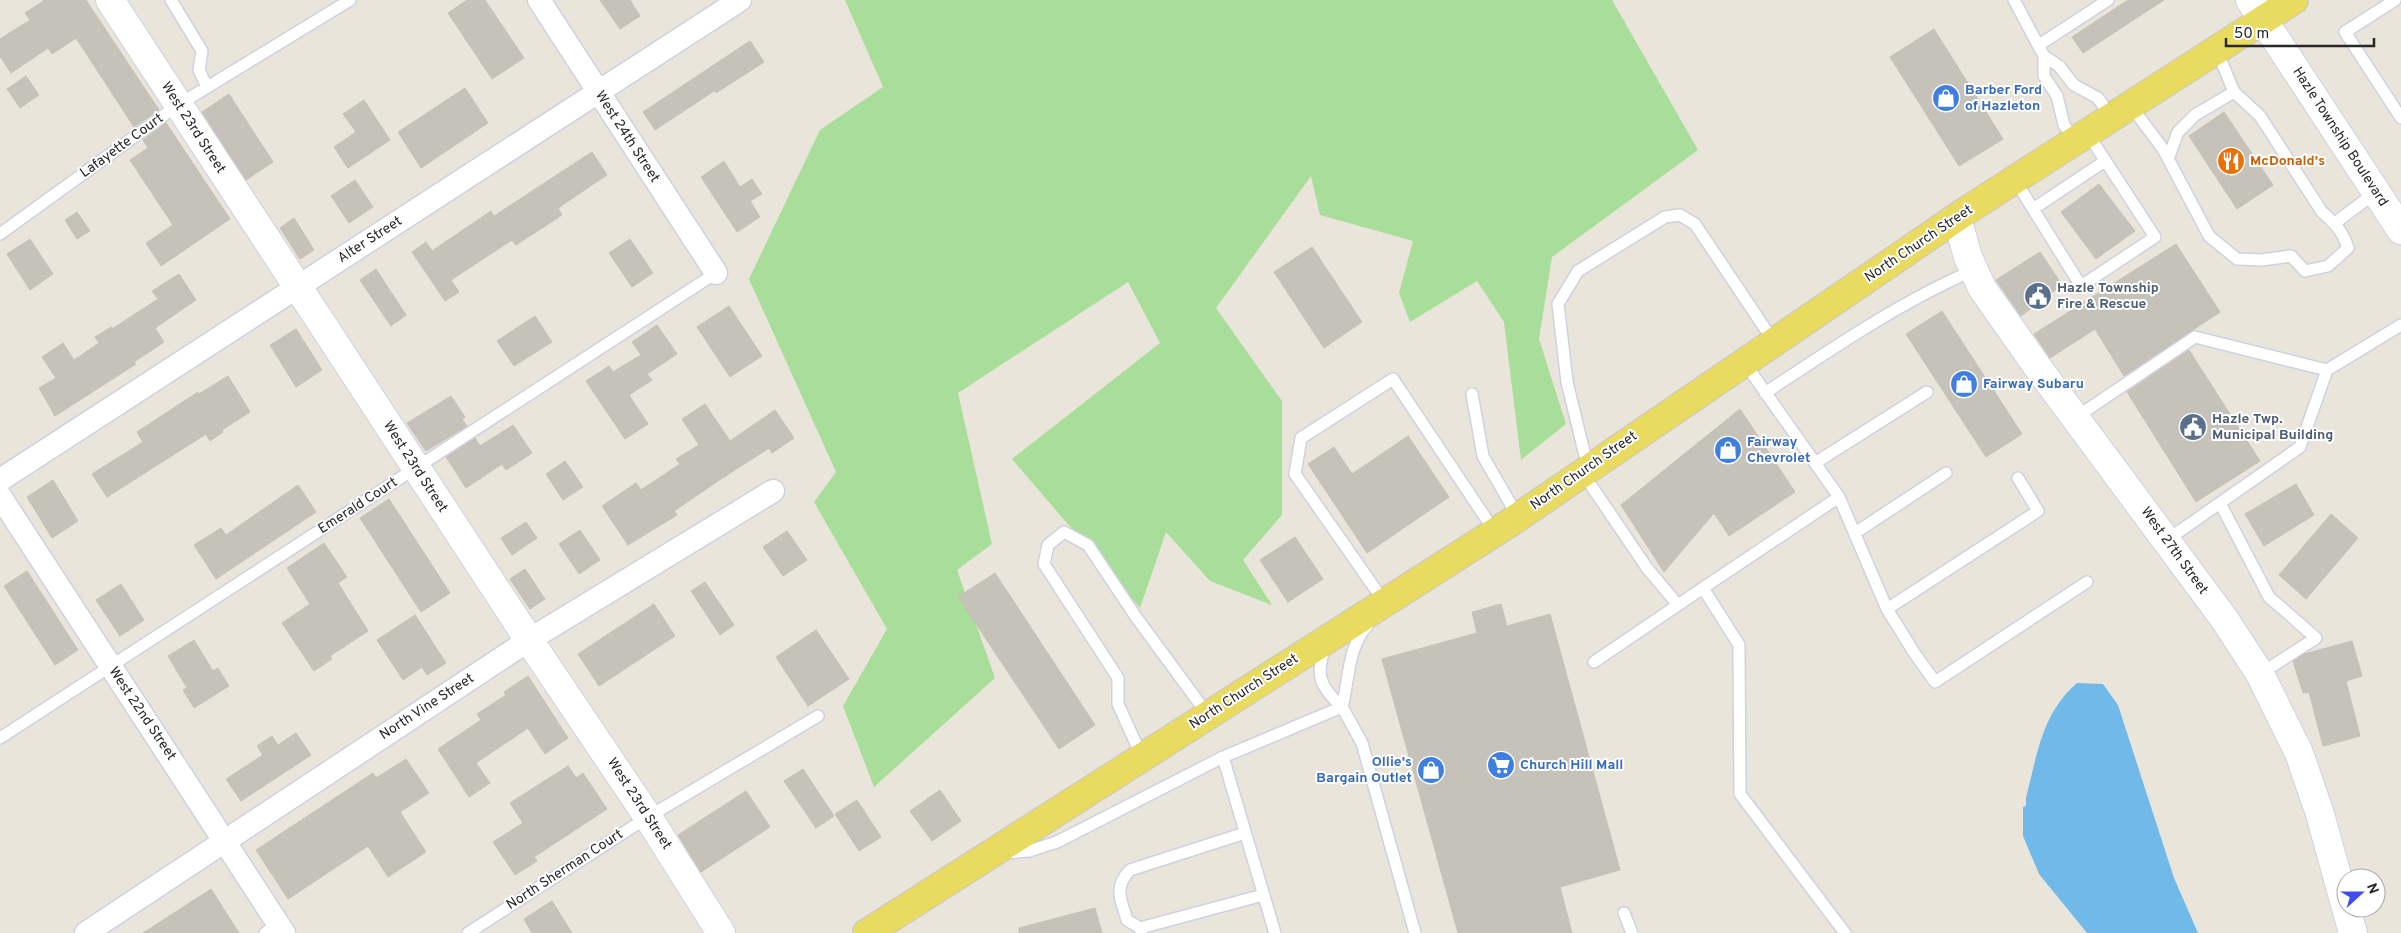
<svg xmlns="http://www.w3.org/2000/svg" width="2401" height="933" font-family="Overpass,sans-serif">
	<style>
		.green { fill: #a8de99 }
		.water { fill: #71b9e8 }
		.building { fill: #c5c2ba; stroke: #c5c1b4 }
		.lines { fill: none; stroke-linecap: round; stroke-linejoin: round }
		.lane-casing { stroke: #cfd1e0; stroke-width: 14 }
		.street-casing { stroke: #cfd1e0; stroke-width: 25 }
		.secondary-casing { stroke: #cfd1e0; stroke-width: 30 }
		.primary-casing { stroke: #c7c7c7; stroke-width: 30 }
		.lane { stroke: #fff; stroke-width: 11 }
		.street { stroke: #fff; stroke-width: 22 }
		.secondary { stroke: #fff; stroke-width: 28 }
		.primary { stroke: #e9da60; stroke-width: 28 }
		.labels { text-anchor: middle; dominant-baseline: central; stroke-width: 4; stroke-linejoin: round; paint-order: stroke }
		.shop-label { font-size: 14px; font-weight: bold; fill: #366cbe; stroke: #fff; text-anchor: start }
		.street-label { font-size: 14px; fill: #282828; stroke: #fff }
		.food-label { font-size: 14px; font-weight: bold; fill: #c56008; stroke: #fff; text-anchor: start }
		.service-label { font-size: 14px; font-weight: bold; fill: #4e5e75; stroke: #fff; text-anchor: start }
	</style>
	<rect width="100%" height="100%" fill="#eae5da"/>
	<path class="green" d="M845,0H1612L1698,150L1552,257L1539,339L1566,424L1521,460L1504,322L1477,281L1410,322L1399,293L1413,241L1320,215L1311,176L1216,308L1282,401V515L1243,560L1272,605L1210,581L1166,532L1140,608L1012,459L1160,343L1128,282L958,393L992,544L957,570L995,678L874,787L843,706L887,629L814,502L836,472L749,279L820,130L883,87Z"/>
	<path class="water" d="M2077,683L2103,684L2118,705L2174,878L2198,933H2087L2039,874L2023,836V807L2026,806V798C2037,755 2042,713 2077,683Z"/>
	<path class="building" d="M45,0H86L159,110L134,127L76,38L52,54L48,48L11,73L0,56V39L30,20L25,13Z
		M467,0H485L524,58L492,79L448,13Z
		M600,0H630L640,16L620,29Z
		M2128,0H2164L2083,53L2072,37Z
		M1934,29L2003,139L1959,166L1890,57Z
		M750,41L764,62L716,93L714,91L655,130L643,112Z
		M26,76L39,95L20,108L7,89Z
		M465,88L488,123L421,168L398,132Z
		M229,94L273,162L246,180L202,112Z
		M364,100L390,140L348,168L334,147L356,132L343,114Z
		M2224,112L2273,185L2237,209L2189,136Z
		M166,123L230,219L161,266L146,243L173,225L130,160L148,148L143,140Z
		M592,152L607,175L558,208L562,215L516,245L512,240L451,280L459,292L445,301L412,252L426,242L432,251L491,211L494,216Z
		M724,161L740,187L752,179L762,194L750,201L760,217L737,232L701,177Z
		M355,180L373,207L349,223L331,196Z
		M2099,184L2135,231L2096,259L2061,212Z
		M77,212L90,231L77,239L65,220Z
		M294,218L314,250L300,259L280,228Z
		M30,239L53,274L30,290L7,254Z
		M630,239L653,273L632,287L609,253Z
		M2176,244L2220,312L2124,376L2095,329L2050,358L2034,334Z
		M1312,247L1362,322L1324,348L1274,272Z
		M2040,252L2062,285L2021,316L1996,280Z
		M376,269L406,315L391,326L360,280Z
		M179,274L196,300L155,328L164,342L134,362L136,364L55,416L39,388L56,378L42,357L63,343L74,360L99,343L95,337L111,327L112,329L158,299L152,291Z
		M729,306L762,356L730,377L697,327Z
		M1942,311L2022,434L1986,457L1906,334Z
		M535,316L552,342L514,366L497,341Z
		M657,325L677,354L647,374L652,380L629,395L648,424L625,439L586,381L609,366L613,372L641,355L632,342Z
		M296,329L322,370L296,387L270,345Z
		M2189,350L2260,461L2196,502L2127,392Z
		M228,376L250,412L222,430L223,432L210,441L206,434L107,497L92,474L143,442L137,432L198,392L199,394Z
		M451,396L465,417L462,419L467,426L426,451L407,423Z
		M705,404L730,441L775,410L794,438L772,453L769,448L721,479L674,511L677,515L628,545L602,506L636,483L641,490L680,464L676,459L699,445L682,419Z
		M1740,409L1795,492L1729,536L1714,513L1664,572L1621,505Z
		M513,425L532,453L506,470L502,464L466,488L446,457L475,438L480,446Z
		M1408,436L1449,497L1367,553L1308,464L1334,447L1352,474Z
		M565,461L583,487L563,500L546,474Z
		M53,480L78,521L52,538L27,497Z
		M2296,484L2314,515L2264,546L2245,514Z
		M298,485L316,512L216,579L194,545L221,528L226,535Z
		M389,499L450,593L421,612L360,518Z
		M2331,514L2358,538L2306,599L2279,575Z
		M526,522L537,538L512,555L501,538Z
		M580,530L600,560L579,574L559,544Z
		M787,531L807,560L783,576L763,547Z
		M1295,537L1323,579L1288,602L1260,560Z
		M324,543L347,577L338,583L368,631L330,656L332,659L314,671L282,623L310,604L287,568Z
		M525,569L545,599L530,609L510,579Z
		M27,571L78,650L55,665L4,586Z
		M995,573L1095,725L1059,749L958,597Z
		M705,582L734,625L720,635L691,591Z
		M121,584L144,620L120,636L96,600Z
		M654,604L675,636L599,686L578,654Z
		M1501,604L1507,626L1550,614L1620,870L1560,887L1572,933H1458L1382,659L1477,633L1472,612Z
		M415,615L446,663L427,675L422,667L403,680L377,640Z
		M816,630L849,679L808,706L776,657Z
		M194,640L213,671L218,668L229,686L194,708L183,690L187,688L168,656Z
		M2352,641L2362,676L2346,681L2360,736L2323,746L2309,692L2303,693L2293,661L2304,654Z
		M528,676L568,738L545,754L528,728L476,763L490,783L469,797L438,749L481,720L477,714L506,695L504,692Z
		M296,733L311,755L241,801L226,779L263,755L257,746L272,736L278,745Z
		M406,759L429,793L400,812L426,852L388,877L368,846L288,899L256,850L373,773L376,778Z
		M568,766L576,778L583,773L607,809L534,857L537,861L515,875L493,842L523,823L510,803Z
		M803,769L834,816L816,828L784,781Z
		M940,790L961,821L932,841L910,811Z
		M746,791L770,827L701,872L678,835Z
		M857,800L881,837L859,851L835,814Z
		M211,889L239,933H143Z
		M552,901L572,933H532L524,919Z
		M1095,908L1102,933H1019V928Z"/>
	<g class="lines">
		<g class="lane-casing">
			<path id="lane" d="M171,0L202,51L199,70L207,87
				M2014,0L2044,56L2059,66L2074,85L2098,98L2112,118
				M2395,0L2345,32L2401,118
				M2039,45L2108,0
				M2044,56V76L2057,96L2064,125L2076,141
				M2131,106L2163,149L2209,236L2237,259L2262,260L2291,256L2305,271L2328,266L2348,248C2343,232 2335,223 2322,212L2260,116L2234,92L2217,51
				M2168,159L2178,132L2195,115L2234,92
				M2015,180L2081,286L2155,237L2088,134
				M2033,209L2105,161
				M2335,223L2376,192
				M0,234L178,105L350,0
				M1744,362L1839,497L1703,588L1739,645L1740,794L1845,933
				M1765,393C1833,348 1900,302 1974,270
				M1472,394L1483,456L1518,517
				M2075,418L2195,337L2327,370L2401,325
				M1815,463L1927,392
				M1588,468L1567,382L1558,304L1578,271L1665,217L1680,215L1695,224L1774,342
				M1582,472L1647,568L1678,605
				M1839,497L1887,609L1915,654L1935,682L2087,582
				M2220,503L2269,597L2316,638L2260,674
				M1855,533L1946,473
				M2167,540L2300,447L2327,370
				M1385,603L1295,474L1301,438L1393,379L1495,532
				M1887,609L2038,511L2018,478
				M1325,647C1315,675 1320,687 1342,707C1349,680 1348,645 1368,625
				M1594,662L1703,588
				M0,738L716,273
				M1142,757L1118,704V678L1044,564L1048,545L1064,532L1088,545L1136,617L1208,715
				M1223,757L1275,933
				M1005,853L1029,851L1057,842L1223,757L1342,707L1362,743L1415,933
				M1624,913L1632,933
				M1140,928L1263,895
				M265,933L278,924
				M468,933L648,817L818,716
				M1141,933L1140,928L1127,920C1121,899 1113,888 1130,870L1245,833"/>
		</g>
		<g class="street-casing">
			<path id="street" d="M539,0L716,273
				M0,480L740,0
				M0,496L284,933
				M86,933L529,640L773,491"/>
		</g>
		<g class="secondary-casing">
			<path id="secondary" d="M110,0L529,640L648,817L721,933
				M2250,0L2401,230
				M1957,218L1968,257L1982,288L2039,369L2225,620L2260,674L2299,753L2320,814L2346,908
				M2346,908L2353,933"/>
		</g>
		<g class="primary-casing">
			<path id="primary" d="M867,933L1511,522L1969,209L2294,0"/>
		</g>
		<use href="#lane" class="lane"/>
		<use href="#street" class="street"/>
		<use href="#secondary" class="secondary"/>
		<use href="#primary" class="primary"/>
	</g>
	<defs>
		<g id="shop-disc" transform="scale(1.4375)"><circle r="9.5" fill="#3f7fe0" stroke="#fff"/><path d="M-5-2.5h2.3a2.7 3.5 0 0 1 5.4 0H5L5.5 6h-11ZM-1.5-2.5h3a1.5 2.3 0 0 0-3 0Z" fill="#fff"/></g>
		<g id="restaurant-disc" transform="scale(1.4375)"><circle r="9.5" fill="#e8710a" stroke="#fff"/><path d="M-5-6h1v4h1v-4h1v4h1v-4h1v5L-1.5 .5V6h-2V.5L-5-1ZM5-6V6H3V1.5H1.5Q1.5-4 5-6Z" fill="#fff"/></g>
		<g id="civic-disc" transform="scale(1.4375)"><circle r="9.5" fill="#5c6f8a" stroke="#fff"/><path d="M-.6-6.5H3V-4.5H.6V-3L4-1V1h2V6H-6V1h2V-1L-.6-3ZM-1.2 2.5V6h2.4V2.5Z" fill="#fff"/></g>
		<g id="supermarket-disc" transform="scale(1.4375)"><circle r="9.5" fill="#3f7fe0" stroke="#fff"/><path d="M-6-5.5h2.5l.6 2H6L4.5 2H-2.5L-4.4-4H-6ZM-1.5 3.2a1.3 1.3 0 1 0 .1 0ZM3 3.2a1.3 1.3 0 1 0 .1 0Z" fill="#fff"/></g>
	</defs>
	<g fill-rule="evenodd">
		<use href="#shop-disc" x="1946" y="98"/>
		<use href="#restaurant-disc" x="2231" y="161"/>
		<use href="#civic-disc" x="2038" y="296"/>
		<use href="#shop-disc" x="1964" y="384"/>
		<use href="#civic-disc" x="2193" y="427"/>
		<use href="#shop-disc" x="1728" y="450"/>
		<use href="#supermarket-disc" x="1501" y="765"/>
		<use href="#shop-disc" x="1431" y="770"/>
	</g>
	<g class="labels">
		<g class="shop-label">
			<text x="1965" y="90">Barber Ford<tspan x="1965" dy="16">of Hazleton</tspan></text>
			<text x="1983" y="384">Fairway Subaru</text>
			<text x="1747" y="442">Fairway<tspan x="1747" dy="16">Chevrolet</tspan></text>
			<text x="1412" y="762" text-anchor="end">Ollie's<tspan x="1412" dy="16">Bargain Outlet</tspan></text>
			<text x="1520" y="765">Church Hill Mall</text>
		</g>
		<g class="street-label">
			<text transform="translate(193 128) rotate(57)">West 23rd Street</text>
			<text transform="translate(627 137) rotate(57)">West 24th Street</text>
			<text transform="translate(2340 137) rotate(57)">Hazle Township Boulevard</text>
			<text transform="translate(122 146) rotate(-36)">Lafayette Court</text>
			<text transform="translate(370 240) rotate(-33)">Alter Street</text>
			<text transform="translate(1919 244) rotate(-34)">North Church Street</text>
			<text transform="translate(415 467) rotate(57)">West 23rd Street</text>
			<text transform="translate(1584 471) rotate(-35)">North Church Street</text>
			<text transform="translate(358 506) rotate(-33)">Emerald Court</text>
			<text transform="translate(2174 551) rotate(54)">West 27th Street</text>
			<text transform="translate(1244 692) rotate(-33)">North Church Street</text>
			<text transform="translate(427 707) rotate(-33)">North Vine Street</text>
			<text transform="translate(142 714) rotate(56)">West 22nd Street</text>
			<text transform="translate(639 804) rotate(57)">West 23rd Street</text>
			<text transform="translate(565 870) rotate(-33)">North Sherman Court</text>
		</g>
		<g class="food-label">
			<text x="2250" y="161">McDonald's</text>
		</g>
		<g class="service-label">
			<text x="2057" y="288">Hazle Township<tspan x="2057" dy="16">Fire &amp; Rescue</tspan></text>
			<text x="2212" y="419">Hazle Twp.<tspan x="2212" dy="16">Municipal Building</tspan></text>
		</g>
	</g>
	<g transform="translate(2361 893) rotate(69)"><circle r="24" fill="#ffffff" stroke="#a9a9a9"/>
	<path d="M0-4L9 19L0 12L-9 19Z" fill="#414cf0"/>
	<text y="-8" font-size="14" font-weight="bold" text-anchor="middle" fill="#282828">N</text>
	</g>
	<path d="M2226 38v8h148v-8" fill="none" stroke="#282828" stroke-width="2.5"/>
	<text x="2234" y="38" font-size="15" fill="#282828" stroke="#ffffff" stroke-width="4" paint-order="stroke">50 m</text>
</svg>
